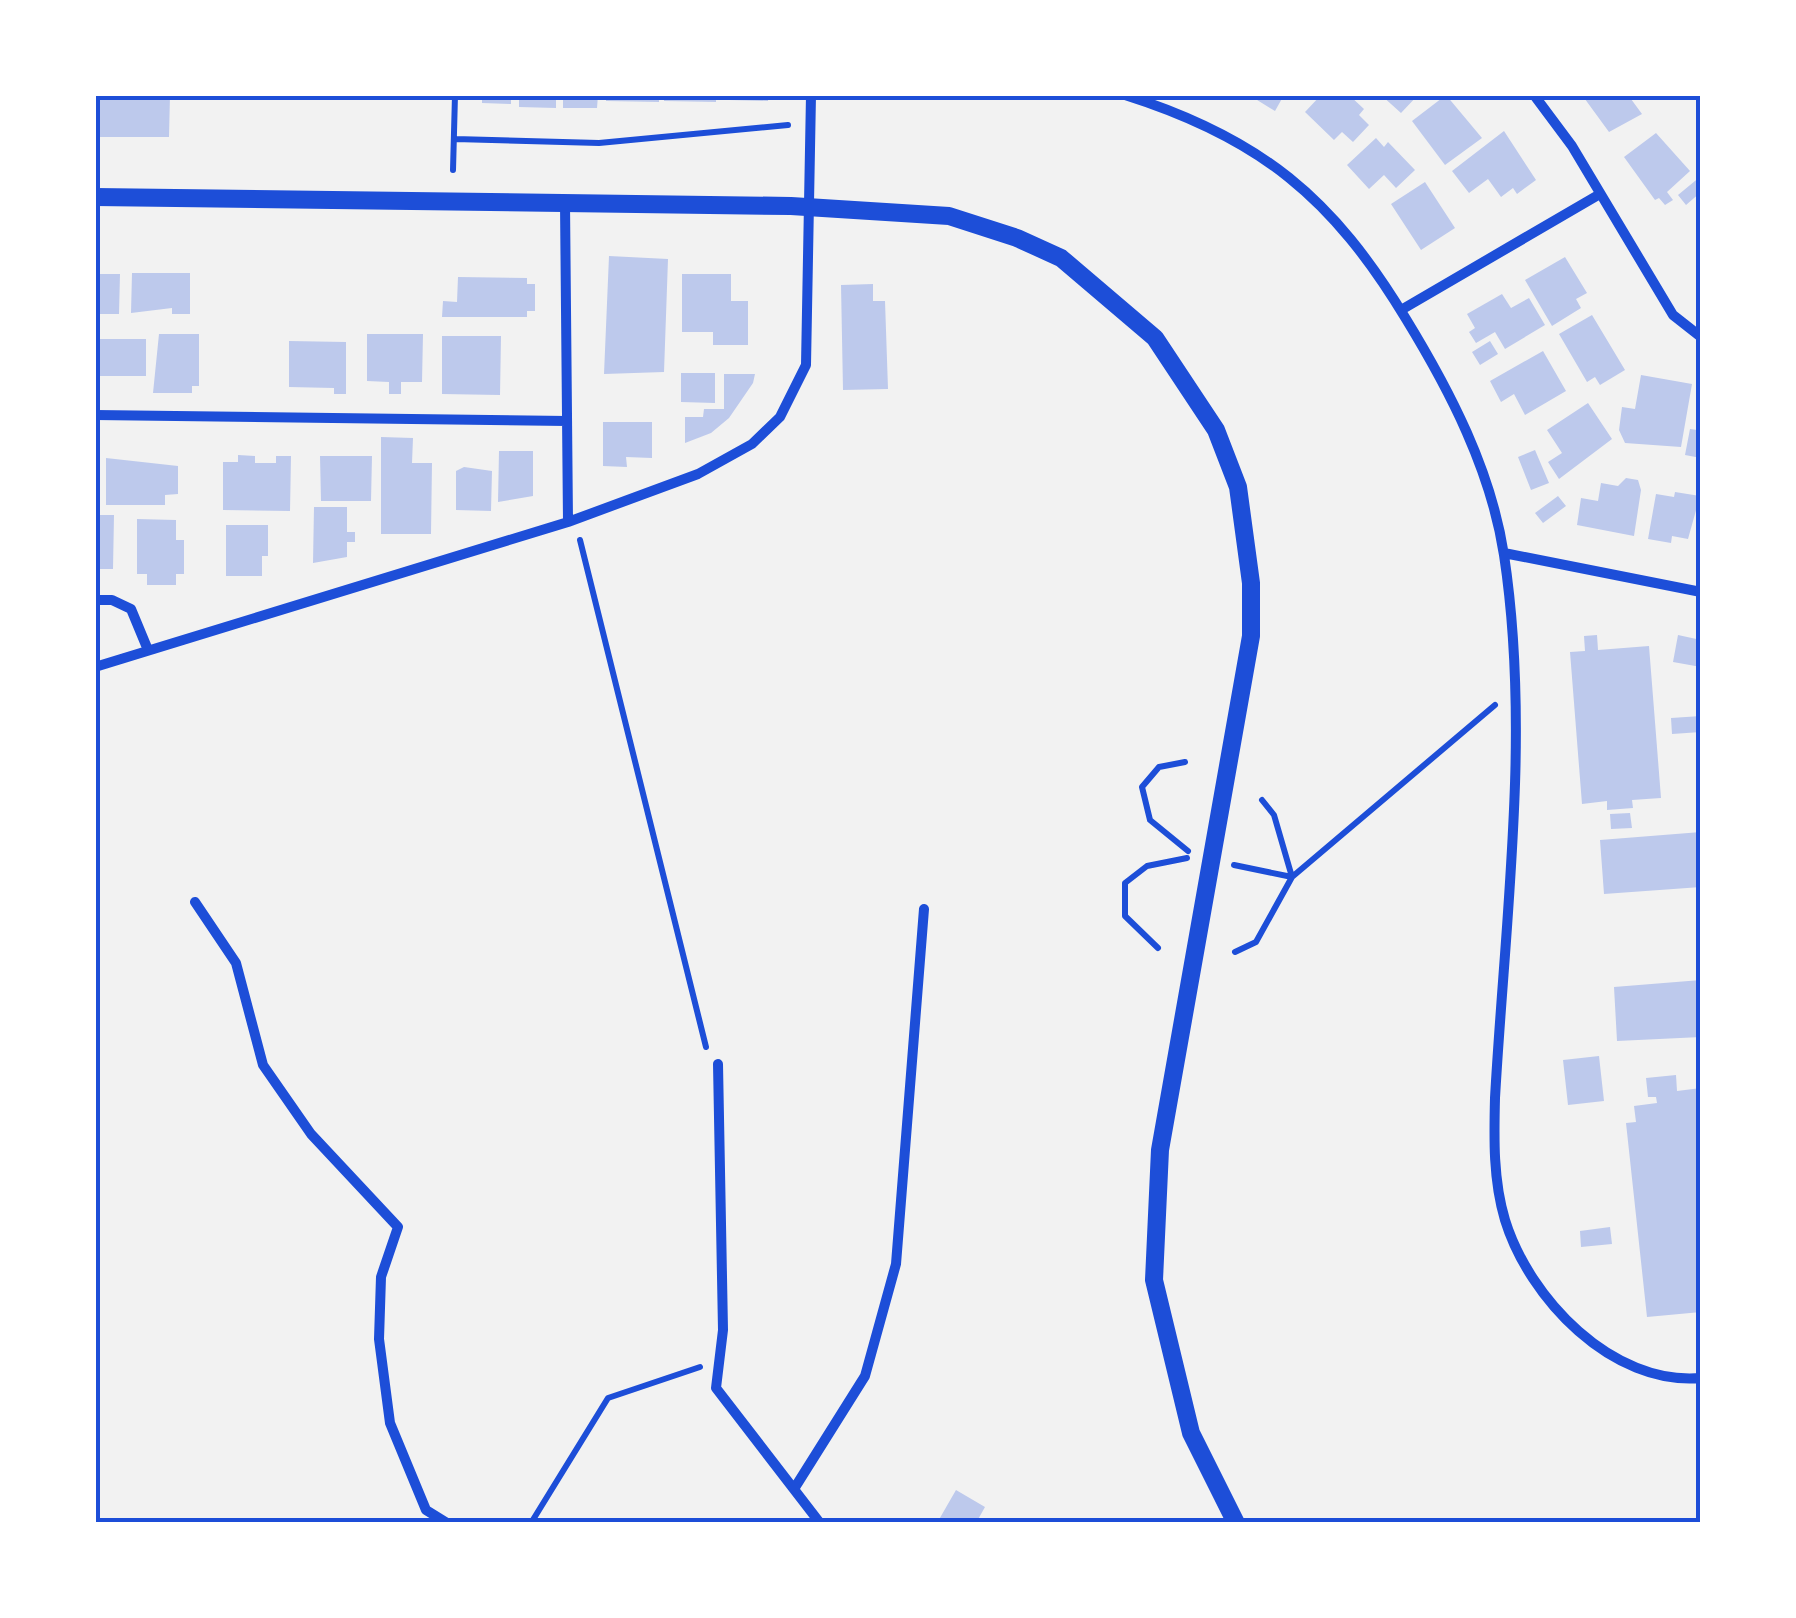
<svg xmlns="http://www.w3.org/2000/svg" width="1796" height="1618" font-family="'IBM Plex Sans',sans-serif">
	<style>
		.building { fill: #bdc9ec }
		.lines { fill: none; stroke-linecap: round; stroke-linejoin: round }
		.path { stroke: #1d4ed8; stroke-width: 6 }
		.minor { stroke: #1d4ed8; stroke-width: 10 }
		.tertiary { stroke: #1d4ed8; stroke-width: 18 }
		.neatline { fill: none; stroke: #1d4ed8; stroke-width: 4 }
	</style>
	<rect width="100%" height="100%" fill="#f2f2f2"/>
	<path class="building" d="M95,95H170L169,137H95Z
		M482,95H511V104L482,103Z
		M519,95H556V108L519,107Z
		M563,95H598L597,108H563Z
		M606,95H659V102L606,101Z
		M664,95H716V102L664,101Z
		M729,95H768V101L729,100Z
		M1249,95H1284L1275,111Z
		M1321,95H1349L1364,109L1359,115L1369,125L1353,142L1342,132L1334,140L1305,112Z
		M1381,95H1418L1401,113Z
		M1446,95L1482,138L1445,165L1412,121Z
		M1582,95H1636L1631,99L1642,114L1609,132Z
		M1504,131L1536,180L1517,194L1513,188L1501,197L1488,179L1469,193L1452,171Z
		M1656,133L1690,171L1667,192L1673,200L1665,205L1659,198L1655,200L1624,157Z
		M1376,138L1384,147L1388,142L1415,170L1396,188L1384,175L1369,189L1347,165Z
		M1701,176V192L1686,205L1678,195Z
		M1425,182L1455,228L1421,250L1391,204Z
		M609,256L668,259L664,372L604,374Z
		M1565,257L1587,293L1576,299L1581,308L1552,326L1525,280Z
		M132,273H190V314H172V308L131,313Z
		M95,274H120L119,314H95Z
		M682,274H731V301H748V345H713V332H682Z
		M458,277L527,278V284H535V311H527V317H442L443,301L457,302Z
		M873,284V301H885L888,389L843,390L841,285Z
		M1502,294L1511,308L1529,298L1545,325L1505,349L1495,332L1476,343L1469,332L1475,328L1467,314Z
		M1592,315L1625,370L1600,385L1595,377L1587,382L1559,334Z
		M159,334H199V386H192V393H153Z
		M367,334H423L422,382H401V394H389V382L367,381Z
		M442,336H501L500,395L442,394Z
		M95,339H146V376H95Z
		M289,341L346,342V394H334V388L289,387Z
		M1490,341L1498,354L1480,365L1472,352Z
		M1543,351L1566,391L1525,415L1514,394L1501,402L1490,381Z
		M681,373H715V403L681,402Z
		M724,374H755L753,383L729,418L711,433L685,443V417H703L704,409H724Z
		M1641,375L1692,384L1681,447L1625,443L1619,430L1622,407L1635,409Z
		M1588,403L1612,439L1559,479L1548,462L1562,453L1547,430Z
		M1699,420H1701V458L1685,455L1690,429L1697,430Z
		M603,422H652V458L626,457L627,467L603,466Z
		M381,437L413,438L412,463H432L431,534H381Z
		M1535,450L1549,483L1531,490L1518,457Z
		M499,451H533V496L498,502Z
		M238,455L255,456V463H276V456H291L290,511L223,510V462H238Z
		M320,456H372L371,501H321Z
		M106,458L178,466V494L165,495V505H106Z
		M464,467L492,471L491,511L456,510V471Z
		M1626,478L1638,480L1641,490L1634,536L1577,525L1581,498L1598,501L1601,483L1618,486Z
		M1675,492L1700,496L1688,539L1672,536L1671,543L1648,539L1656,494L1674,497Z
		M1558,496L1566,506L1543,523L1535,513Z
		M314,507H347V532H355V542H347V557L313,563Z
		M95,515H114L113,569H95Z
		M137,519L176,520V540H184V574H176V585H147V574H137Z
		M226,525H268V556H262V576H226Z
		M1597,635L1598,650L1649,646L1661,798L1632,800L1633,808L1607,810V801L1582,804L1570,652L1585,651L1584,636Z
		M1678,635L1701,640V667L1673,662Z
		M1701,716V732L1672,734L1671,718Z
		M1630,813L1632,828L1611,829L1610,814Z
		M1701,832V887L1604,894L1600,840Z
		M1701,980V1037L1617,1041L1614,987Z
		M1599,1056L1604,1101L1568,1105L1563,1060Z
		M1676,1075L1677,1091L1701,1088V1312L1647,1317L1626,1123L1636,1122L1634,1106L1657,1103L1656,1097H1648L1646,1078Z
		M1610,1227L1612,1244L1581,1247L1580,1231Z
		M956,1490L985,1507L976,1523H937Z"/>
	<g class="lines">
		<path class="path" d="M455,139L599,143L788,125
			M453,170L455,95
			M580,540L706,1047
			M1185,762L1159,767L1142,787L1150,820L1188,851
			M1234,865L1292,877L1274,815L1262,800
			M1158,948L1125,916V883L1147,866L1187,858
			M1235,952L1256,942L1292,877L1495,705
			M531,1523L608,1398L700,1367"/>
		<path class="minor" d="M1125,95C1261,138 1333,198 1406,319C1450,391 1491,470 1504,555C1531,733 1505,919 1495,1098C1494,1138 1493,1180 1505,1220C1529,1298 1612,1386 1701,1378
			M1534,95L1572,146L1673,315L1701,337
			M565,203L568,522
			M1401,310L1600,194
			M95,415L567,421
			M1504,553L1701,592
			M95,600H112L131,609L148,650
			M95,667L568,522L698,474L752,444L780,417L806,365L811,95
			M195,902L236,963L263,1065L311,1134L398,1227L381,1277L379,1339L390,1423L426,1510L447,1523
			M718,1064L723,1330L716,1388L820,1523
			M794,1489L865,1376L896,1264L924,909"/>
		<path class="tertiary" d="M95,197L791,206L949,216L1017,238L1061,258L1155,338L1216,430L1238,487L1251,583V636L1160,1150L1154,1280L1191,1433L1236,1523"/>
	</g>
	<rect width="1796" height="1618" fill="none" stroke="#ffffff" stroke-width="195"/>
	<rect x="98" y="98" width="1600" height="1422" class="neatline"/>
</svg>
